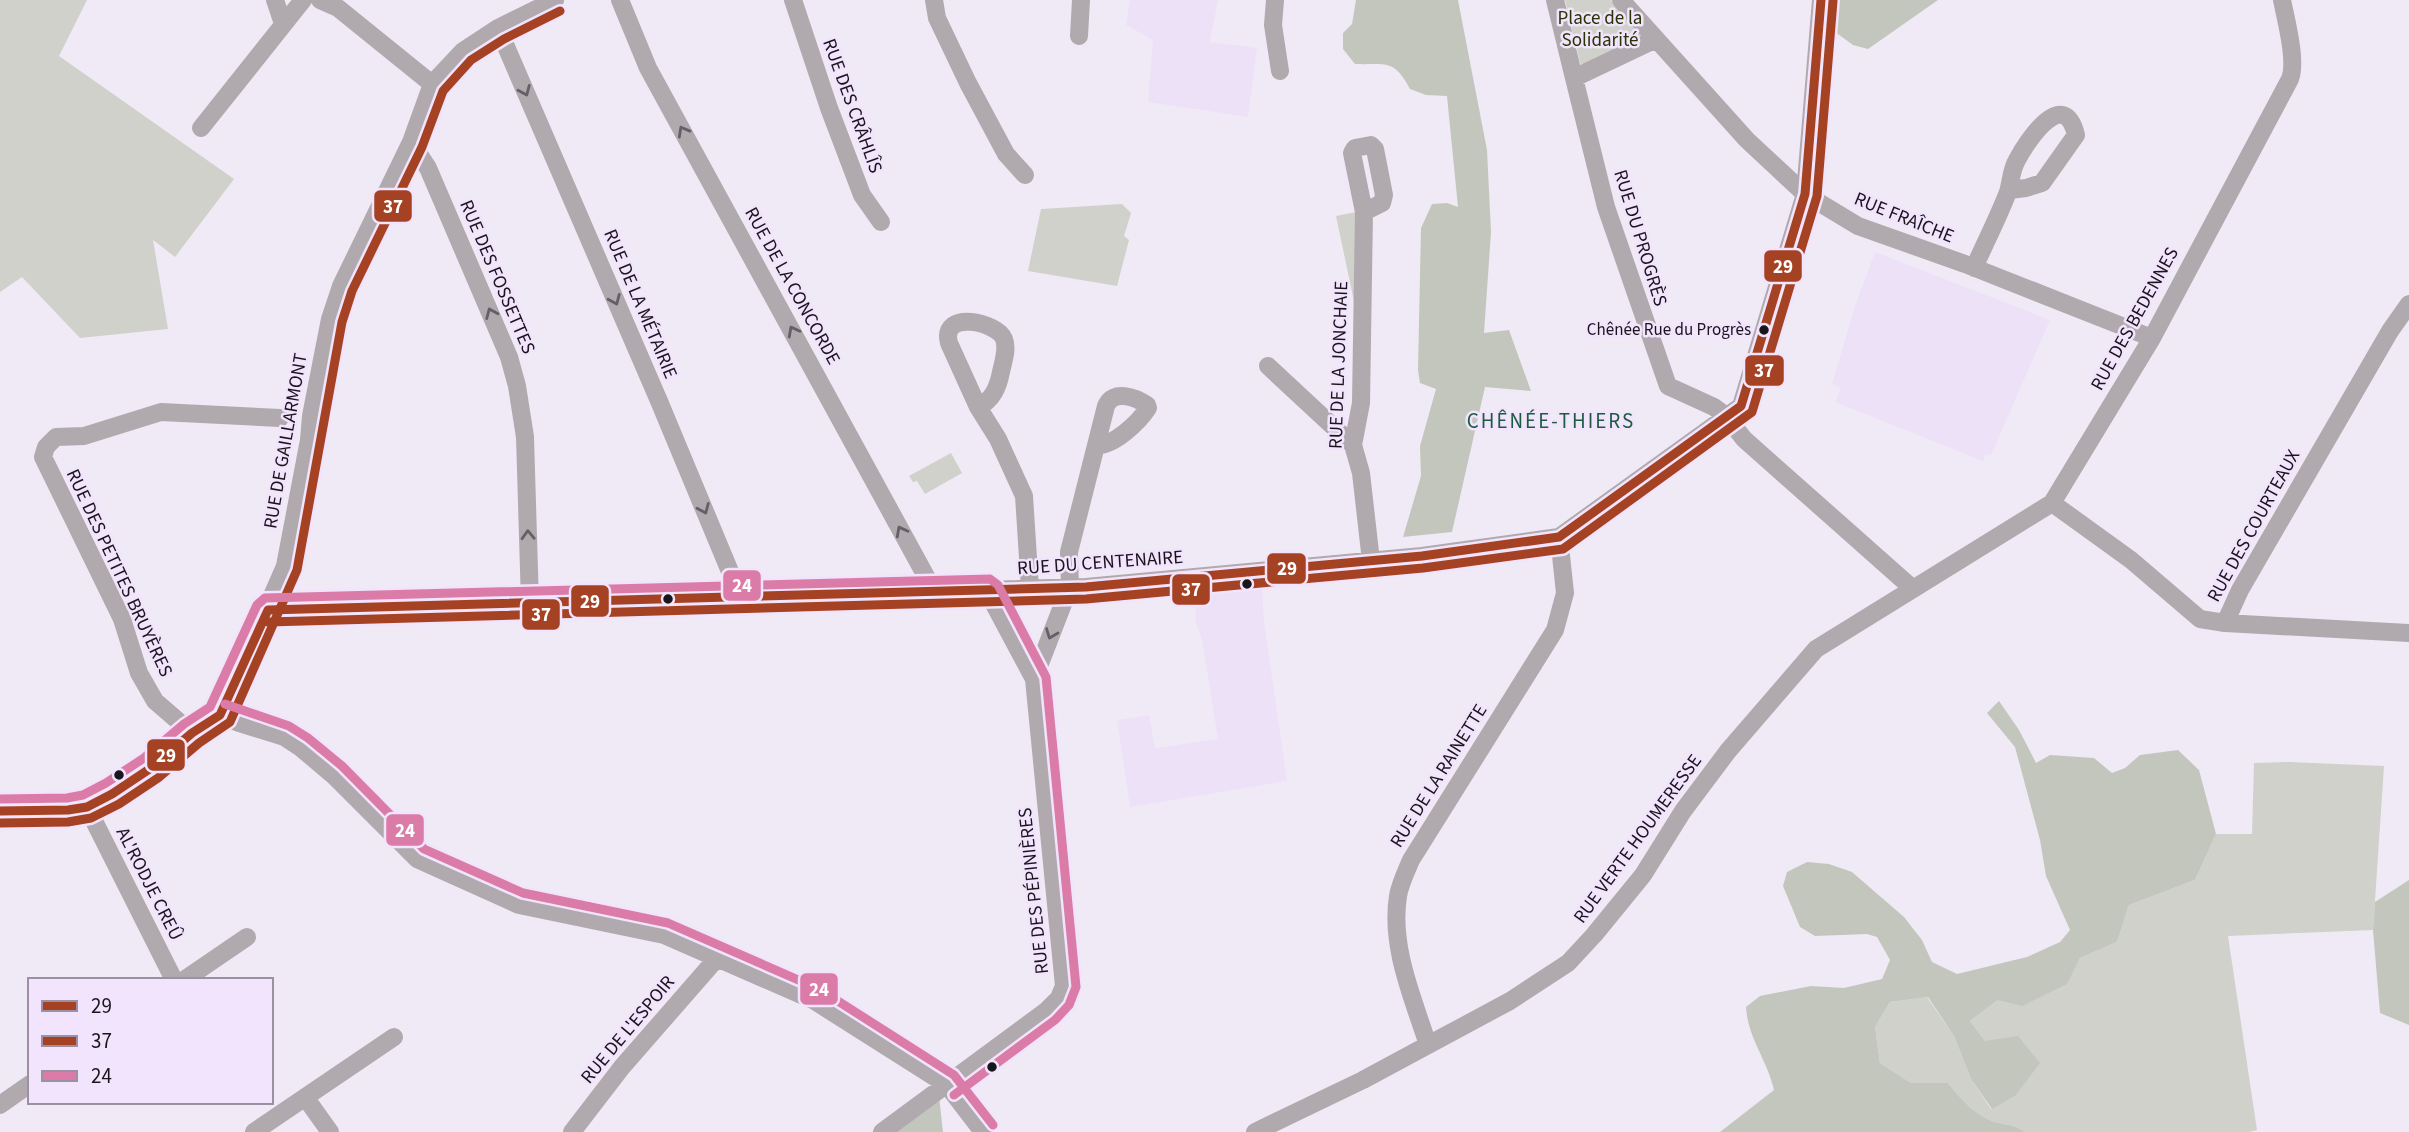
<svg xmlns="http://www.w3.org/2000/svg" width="2409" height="1132" font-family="'Source Sans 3',sans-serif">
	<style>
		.built { fill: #ede1f7 }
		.green { fill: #cfd1ca }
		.forest { fill: #c3c6bc }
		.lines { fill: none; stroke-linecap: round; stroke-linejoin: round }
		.minor { stroke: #b0aaaf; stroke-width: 18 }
		.bus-1-casing { stroke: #f1e4fc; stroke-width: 14 }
		.bus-2-casing { stroke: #f1e4fc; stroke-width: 14 }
		.bus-3-casing { stroke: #f1e4fc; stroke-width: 14 }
		.bus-1 { stroke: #a64224; stroke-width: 9 }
		.bus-2 { stroke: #a64224; stroke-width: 9 }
		.bus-3 { stroke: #da7ca7; stroke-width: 9 }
		.oneway { stroke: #646066 }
		.bus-dot { fill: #19151d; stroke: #f1e4fc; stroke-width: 2.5 }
		.labels { text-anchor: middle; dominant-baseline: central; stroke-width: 5; stroke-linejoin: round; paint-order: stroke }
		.bus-label { font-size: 17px; fill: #19151d; stroke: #f1e4fc; text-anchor: end }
		.park-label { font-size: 19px; fill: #273502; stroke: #f1e4fc }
		.street-label { font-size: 19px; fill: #19151d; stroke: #f1e4fc }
		.neighbourhood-label { font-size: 21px; letter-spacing: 2px; fill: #1b5c41; stroke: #f1e4fc }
		.line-badge { stroke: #f1e4fc; stroke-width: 2.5 }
		.badge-label { font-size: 19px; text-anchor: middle; font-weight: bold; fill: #fff }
	</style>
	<rect width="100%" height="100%" fill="#f0eaf6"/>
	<path class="built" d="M1130,0H1218L1210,42L1257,48L1248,117L1148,102L1153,40L1126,25Z
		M1875,252L2050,320L1991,455L1986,454L1983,461L1835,402L1841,388L1832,384L1855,306Z
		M1262,587L1264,622L1287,781L1130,807L1117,720L1149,715L1155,748L1218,739L1202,639L1195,621L1196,592Z"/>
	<path class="green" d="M0,0H87L59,56L234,179L175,257L153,240L168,329L80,338L22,277L0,292Z
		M1565,0H1611L1642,34V40L1585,66L1580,63Z
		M1122,204L1131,213L1124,236L1129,240L1117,286L1028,271L1041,209Z
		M1356,212L1355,306L1336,216Z
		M951,453L962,473L925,494L917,481L913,482L909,476Z
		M2289,762L2384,766L2373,930L2228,936L2257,1130L2249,1132H2025C2015,1124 2003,1125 1992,1121C1973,1113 1960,1098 1948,1083H1911L1880,1063L1875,1027L1890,1002L1927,997L1954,1036L1971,1079L1991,1109L2015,1096L1985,1041L1970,1021L1998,1000L2066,984L2080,958L2117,942L2129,905L2195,880L2216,834H2252L2254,763Z"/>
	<path class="forest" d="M1356,0H1458L1487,150L1491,232L1484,333L1509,330L1531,391L1485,387L1452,532L1403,537L1421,476L1420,446L1436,389L1420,383L1418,370L1421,228L1432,204L1447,203L1458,207L1447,96L1426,95L1410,89C1394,59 1387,65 1355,64L1343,49V33L1352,24Z
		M1834,0H1938L1868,49L1853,45L1831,29Z
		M1999,701L2019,730L2036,763L2050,755L2094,758L2112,773L2125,768L2140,755L2178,750L2199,770L2216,834L2195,880L2129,905L2117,942L2080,958L2067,984L2022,1006L1998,1000L1970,1021L1985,1041L2018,1036L2040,1063L2015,1096L1992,1109L1971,1079L1954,1036L1928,997L1890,1002L1875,1027L1880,1063L1911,1083H1948C1960,1098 1973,1113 1992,1121C2003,1125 2015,1124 2025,1132H1720L1774,1090C1767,1059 1748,1039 1746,1007L1760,996L1811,986L1844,988L1882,979L1890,960L1877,937L1867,934L1815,936L1800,927L1783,886L1787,872L1807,862L1829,864L1852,872L1904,917L1922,940L1932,962L1957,974L2027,957L2060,942L2070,930L2046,876L2040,840L2015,747L1987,713Z
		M2409,880V1025L2380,1013L2373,930L2375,902Z
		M939,1096L943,1132H888Z"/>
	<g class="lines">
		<path class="minor" d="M275,0L283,24
			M320,0L338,8L432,84
			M620,0L648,68L934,591
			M793,0L829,108L862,195L881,222
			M934,0L937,18L968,83L1006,154L1025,175
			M1275,0L1273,25L1280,71
			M1555,0L1574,78L1656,39
			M1621,0L1747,140L1805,194L1858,226L1965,264L2152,338
			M498,28L659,401L741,598
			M1079,36L1081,0
			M1574,78L1606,207L1668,386L1714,407L1726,416L1744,439L1912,588
			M201,128L303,0
			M411,142L428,168L509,357L517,386L525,437L530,603
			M1364,212L1352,153L1355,148L1371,145L1375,149L1384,195L1382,203L1364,212L1361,403L1353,445L1361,473L1371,561
			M1974,268C1985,243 1998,218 2008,192C2011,182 2011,170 2017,160C2027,141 2064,85 2076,135L2042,183L2026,188L2009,190
			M1268,366L1353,445
			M978,407C993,400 998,387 1001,372C1003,362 1008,349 1004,339C998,322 940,309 949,343L978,407L998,439L1024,496L1030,589
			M2052,503L2131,560L2200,619L2225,623L2409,633
			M1070,588L1069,552L1106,406C1113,389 1135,397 1147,405L1148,408C1139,422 1113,447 1096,445
			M268,610L1086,587L1422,556L1559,537L1741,406L1805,194L1821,0
			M2225,623L2240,590L2390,331L2409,304
			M1034,679L1063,604V588
			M220,715L239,723L284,737L301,748L333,775L417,859L519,905L664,935L813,1000L947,1085L983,1132
			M192,733L155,701L139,673L122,619L43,457L46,447L56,437L84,436L161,412L280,418
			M87,807L174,980
			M0,811L68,810L87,807L112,794L151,768L192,733L220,715L285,566L309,440L311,416L330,319L341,286L411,142L432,84L463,51L498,28L555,0
			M184,980L247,937
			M1428,1045C1413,998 1390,947 1398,896C1400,884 1406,872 1411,860L1555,630L1565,593L1559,537
			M305,1097L330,1132
			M0,1105L30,1084
			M254,1132L394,1037
			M572,1132L622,1067L718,957
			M882,1132L1046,1011L1059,998L1064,986L1034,679L987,591
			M1255,1132L1363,1080L1428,1045L1510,1001L1568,963L1594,935L1643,875L1683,811L1728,751L1816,649L2052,503L2152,338L2290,79C2297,61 2286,20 2282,0"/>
		<g class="bus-1-casing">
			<path id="bus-1" d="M268,610L1086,587L1422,556L1559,537L1741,406L1805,194L1821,0
				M0,811L68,810L87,807L112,794L151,768L192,733L220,715L268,610"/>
		</g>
		<g class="bus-2-casing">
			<path id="bus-2" d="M268,622L1086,599L1423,568L1563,549L1752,412L1817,196L1833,1
				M0,823L68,822L91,818L119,804L158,778L199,743L230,722L297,570L342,322L352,291L422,147L443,91L471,60L504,39L560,11"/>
		</g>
		<g class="bus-3-casing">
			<path id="bus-3" d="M225,704L289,726L308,738L342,766L424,849L523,893L668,923L819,989L954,1075L993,1125
				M0,799L67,798L83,795L106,783L144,758L184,724L210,707L257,605L265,598L990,579L998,585L1046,677L1076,987L1069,1005L1055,1020L954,1095"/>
		</g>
		<use href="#bus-1" class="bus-1"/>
		<use href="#bus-2" class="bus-2"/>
		<use href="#bus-3" class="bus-3"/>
	</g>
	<defs><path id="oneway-chevron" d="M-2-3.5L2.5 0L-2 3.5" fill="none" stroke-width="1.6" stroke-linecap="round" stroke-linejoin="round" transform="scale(1.75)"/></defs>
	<g class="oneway">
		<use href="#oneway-chevron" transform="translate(525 91) rotate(67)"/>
		<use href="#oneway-chevron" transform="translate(683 131) rotate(-119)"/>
		<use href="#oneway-chevron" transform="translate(615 300) rotate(67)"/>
		<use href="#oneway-chevron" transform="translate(491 313) rotate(-113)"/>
		<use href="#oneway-chevron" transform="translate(793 331) rotate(-118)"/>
		<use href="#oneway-chevron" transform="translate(704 509) rotate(67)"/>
		<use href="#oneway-chevron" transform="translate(901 531) rotate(-118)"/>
		<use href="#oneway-chevron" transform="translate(528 535) rotate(-92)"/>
		<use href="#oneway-chevron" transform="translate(1051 634) rotate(111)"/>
	</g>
	<g class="bus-dot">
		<circle cx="1764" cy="330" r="6"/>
		<circle cx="1247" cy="584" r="6"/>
		<circle cx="668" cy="599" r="6"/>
		<circle cx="119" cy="775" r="6"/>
		<circle cx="992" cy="1067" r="6"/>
	</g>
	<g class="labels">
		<g class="bus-label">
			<text x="1751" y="330">Chênée Rue du Progrès</text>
		</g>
		<g class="park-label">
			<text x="1600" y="18">Place de la<tspan x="1600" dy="22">Solidarité</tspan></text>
		</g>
		<g class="street-label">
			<text transform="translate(852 106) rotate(70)">RUE DES CRÂHLÎS</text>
			<text transform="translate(1904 218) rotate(22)">RUE FRAÎCHE</text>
			<text transform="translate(1640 238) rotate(73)">RUE DU PROGRÈS</text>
			<text transform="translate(497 277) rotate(67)">RUE DES FOSSETTES</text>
			<text transform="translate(792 286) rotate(61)">RUE DE LA CONCORDE</text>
			<text transform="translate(640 304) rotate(67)">RUE DE LA MÉTAIRIE</text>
			<text transform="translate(2135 319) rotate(-61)">RUE DES BEDENNES</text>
			<text transform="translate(1339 365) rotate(-88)">RUE DE LA JONCHAIE</text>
			<text transform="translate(286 441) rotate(-80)">RUE DE GAILLARMONT</text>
			<text transform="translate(2254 526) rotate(-61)">RUE DES COURTEAUX</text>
			<text transform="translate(1100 563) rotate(-4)">RUE DU CENTENAIRE</text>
			<text transform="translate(119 573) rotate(65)">RUE DES PETITES BRUYÈRES</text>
			<text transform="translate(1439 776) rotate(-58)">RUE DE LA RAINETTE</text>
			<text transform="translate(1638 839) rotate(-54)">RUE VERTE HOUMERESSE</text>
			<text transform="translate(149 884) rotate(63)">AL'RODJE CREÛ</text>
			<text transform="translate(1034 891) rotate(-96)">RUE DES PÉPINIÈRES</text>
			<text transform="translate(628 1030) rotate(-50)">RUE DE L'ESPOIR</text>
		</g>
		<g class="neighbourhood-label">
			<text x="1551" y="421">CHÊNÉE-THIERS</text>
		</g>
	</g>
	<g class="line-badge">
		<rect x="373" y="189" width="40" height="34" rx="7" fill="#a64224"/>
		<rect x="1763" y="249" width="40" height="34" rx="7" fill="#a64224"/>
		<rect x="1744" y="354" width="41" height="33" rx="7" fill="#a64224"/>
		<rect x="1266" y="552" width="41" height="33" rx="7" fill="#a64224"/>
		<rect x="722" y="569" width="40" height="33" rx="7" fill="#da7ca7"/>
		<rect x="1171" y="573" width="40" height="33" rx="7" fill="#a64224"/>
		<rect x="570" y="584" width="40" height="34" rx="7" fill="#a64224"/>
		<rect x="521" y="598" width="40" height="33" rx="7" fill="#a64224"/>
		<rect x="146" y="738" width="40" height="34" rx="7" fill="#a64224"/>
		<rect x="385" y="813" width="40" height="34" rx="7" fill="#da7ca7"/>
		<rect x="799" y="972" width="40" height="34" rx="7" fill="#da7ca7"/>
	</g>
	<g class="badge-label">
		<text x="393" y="213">37</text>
		<text x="1783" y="273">29</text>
		<text x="1764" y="377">37</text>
		<text x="1287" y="575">29</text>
		<text x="742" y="592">24</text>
		<text x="1191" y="596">37</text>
		<text x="590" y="608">29</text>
		<text x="541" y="621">37</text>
		<text x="166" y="762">29</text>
		<text x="405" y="837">24</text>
		<text x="819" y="996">24</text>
	</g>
	<rect x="28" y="978" width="245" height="126" fill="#f1e4fc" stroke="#9b91a3" stroke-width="2"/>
	<rect x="42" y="1001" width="35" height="10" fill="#a64224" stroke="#9b91a3" stroke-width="2"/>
	<text x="91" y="1013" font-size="21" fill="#19151d">29</text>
	<rect x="42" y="1036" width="35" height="10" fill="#a64224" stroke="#9b91a3" stroke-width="2"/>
	<text x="91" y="1048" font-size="21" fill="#19151d">37</text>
	<rect x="42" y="1071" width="35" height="10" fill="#da7ca7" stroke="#9b91a3" stroke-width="2"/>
	<text x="91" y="1083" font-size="21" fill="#19151d">24</text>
</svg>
